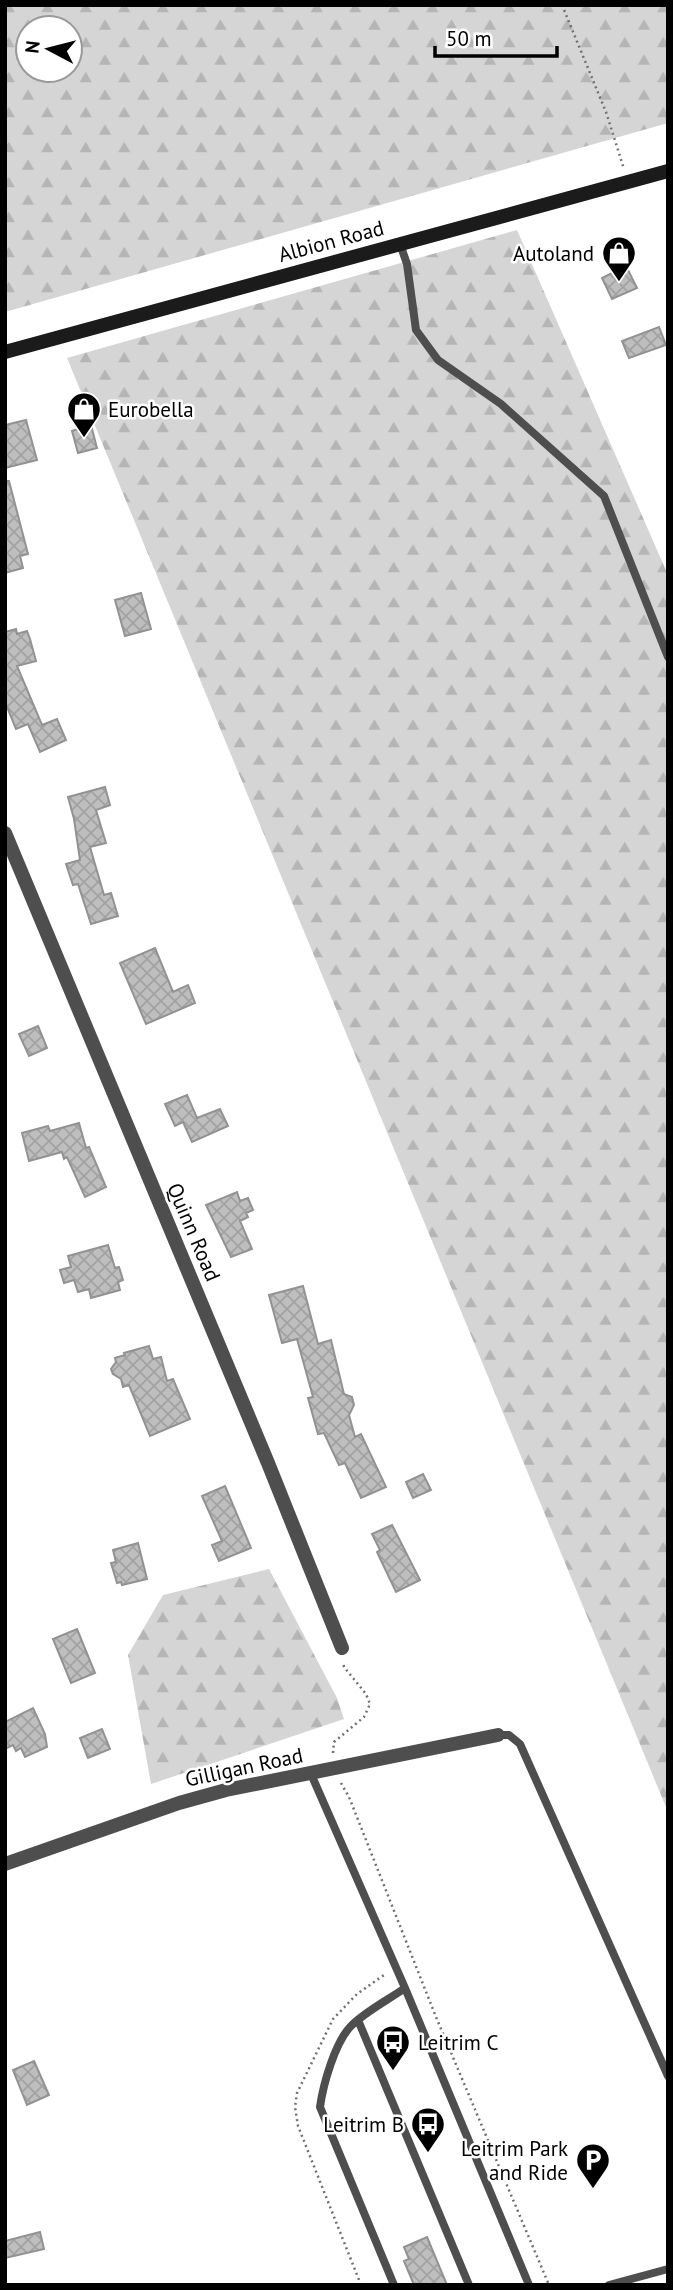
<svg xmlns="http://www.w3.org/2000/svg" width="673" height="2290" font-family="'PT Sans',sans-serif">
	<style>
		.forest { fill: url(#forest-firs); fill-rule: evenodd }
		.building { fill: url(#building-cross-hatch); stroke: #929292; stroke-width: 2 }
		.lines { fill: none; stroke-linecap: round; stroke-linejoin: round }
		.path { stroke: #707070; stroke-width: 2.5; stroke-dasharray: 2 3.5; stroke-linecap: butt }
		.lane { stroke: #4e4e4e; stroke-width: 8 }
		.street { stroke: #4e4e4e; stroke-width: 14 }
		.secondary { stroke: #1b1b1b; stroke-width: 14 }
		.labels { text-anchor: middle; dominant-baseline: central; stroke-width: 5; stroke-linejoin: round; paint-order: stroke }
		.street-label { font-size: 21px; fill: #000; stroke: #fff }
		.poi-label { font-size: 21px; fill: #000; stroke: #fff; text-anchor: end }
	</style>
	<defs>
		<pattern id="forest-firs" width="22" height="20" patternUnits="userSpaceOnUse" patternTransform="scale(1.75)"><rect width="22" height="20" fill="#d5d5d5"/><path d="M5 1l3.5 6h-7zM16 11l3.5 6h-7z" fill="#b5b5b5"/></pattern>
		<pattern id="building-cross-hatch" width="8" height="8" patternUnits="userSpaceOnUse" patternTransform="scale(1.75)"><rect width="8" height="8" fill="#bebebe"/><path d="M0 0l8 8M0 8l8-8" fill="none" stroke="#a2a2a2"/></pattern>
	</defs>
	<rect width="100%" height="100%" fill="#fff"/>
	<path class="forest" d="M5,5H668V123L5,312ZM28,28H70V70H28Z
		M517,230L668,575V1812L67,358Z
		M269,1569L337,1698L344,1719L151,1784L128,1655L163,1595Z"/>
	<path class="building" d="M626,266L637,288L612,299L602,278Z
		M659,327L666,345L629,358L622,341Z
		M26,420L37,460L5,468V425Z
		M91,425L97,448L78,453L72,431Z
		M5,481H9L28,554L20,556L23,568L5,573Z
		M141,593L151,629L125,636L115,600Z
		M16,629L17,634L27,631L30,639L36,661L17,666L42,725L57,719L66,740L40,752L28,724L16,729L5,702V632Z
		M105,787L110,805L96,810L106,843L90,847L104,895L111,893L118,916L91,924L78,884L73,885L66,864L80,860L74,819L68,797Z
		M155,948L173,992L188,985L195,1003L146,1024L120,963Z
		M38,1026L47,1048L29,1056L19,1034Z
		M187,1095L197,1118L220,1109L228,1126L192,1142L183,1122L175,1126L165,1104Z
		M79,1123L86,1148L89,1147L106,1187L85,1197L67,1157L64,1159L62,1152L29,1161L22,1133L48,1126L50,1131Z
		M237,1192L240,1201L248,1198L253,1210L246,1213L248,1217L240,1221L252,1249L231,1257L206,1205Z
		M108,1245L115,1268L119,1267L123,1280L118,1282L120,1290L91,1298L89,1289L78,1292L74,1280L64,1283L60,1270L71,1267L68,1256Z
		M303,1286L318,1344L331,1340L344,1394L352,1397L354,1405L349,1415L355,1437L361,1434L386,1487L361,1498L345,1463L339,1465L324,1433L318,1434L308,1398L313,1397L297,1339L282,1343L269,1295Z
		M149,1346L153,1359L161,1357L167,1381L173,1379L190,1419L150,1436L129,1385L123,1387L121,1379L113,1374L111,1369L116,1362L115,1358L125,1355L124,1353Z
		M423,1474L431,1490L413,1498L406,1482Z
		M225,1486L251,1548L219,1561L212,1545L222,1541L202,1496Z
		M392,1525L420,1580L396,1592L377,1552L380,1550L372,1534Z
		M138,1543L147,1579L122,1585L121,1582L117,1583L111,1563L116,1562L113,1550Z
		M77,1629L95,1673L71,1683L53,1639Z
		M33,1708L45,1734L47,1747L25,1757L21,1748L16,1751L13,1745L5,1749V1722Z
		M102,1729L110,1749L88,1758L80,1738Z
		M34,2061L49,2095L27,2105L13,2070Z
		M40,2232L44,2249L5,2258V2241Z
		M427,2237L447,2285H414L404,2261L409,2259L404,2247Z"/>
	<g class="lines">
		<path class="path" d="M562,5L606,112L624,169
			M333,1753L334,1742L364,1717L370,1704L366,1694L344,1667L343,1662
			M341,1783L349,1797L436,2017L549,2285
			M361,2285L298,2126L295,2107L297,2093L333,2019L357,1994L384,1975"/>
		<path class="lane" d="M400,244L407,264L416,330L438,360L501,404L604,496L668,657
			M498,1735H509L520,1744L668,2076
			M311,1774L405,1988L529,2285
			M358,2020L469,2285
			M394,2285L320,2107C323,2085 335,2042 351,2026C366,2011 388,2000 405,1988
			M609,2285L668,2269"/>
		<path class="street" d="M5,833L268,1463L342,1648
			M5,1864L179,1803L226,1790L498,1735"/>
		<path class="secondary" d="M5,352L668,171"/>
	</g>
	<defs>
		<g id="shop-pin" transform="scale(1.75)"><path d="M0 17L-7.5 6A9.5 9.5 0 1 1 7.5 6Z" fill="#000" stroke="#fff"/><path d="M-5-2.5h2.3a2.7 3.5 0 0 1 5.4 0H5L5.5 6h-11ZM-1.5-2.5h3a1.5 2.3 0 0 0-3 0Z" fill="#fff"/></g>
		<g id="bus-pin" transform="scale(1.75)"><path d="M0 17L-7.5 6A9.5 9.5 0 1 1 7.5 6Z" fill="#000" stroke="#fff"/><path d="M-5-6H5V4H4V6H2V4H-2V6H-4V4H-5ZM-3.5-4V0h7V-4ZM-3.5 1.2v1.5H-2V1.2ZM2 1.2v1.5H3.5V1.2Z" fill="#fff"/></g>
		<g id="parking-pin" transform="scale(1.75)"><path d="M0 17L-7.5 6A9.5 9.5 0 1 1 7.5 6Z" fill="#000" stroke="#fff"/><path d="M-3.5-5.5H1a3.5 3.5 0 0 1 0 7H-1V5.5H-3.5ZM-1-3.4V-.6H.8a1.4 1.4 0 0 0 0-2.8Z" fill="#fff"/></g>
	</defs>
	<g fill-rule="evenodd">
		<use href="#shop-pin" x="619" y="253"/>
		<use href="#shop-pin" x="84" y="409"/>
		<use href="#bus-pin" x="393" y="2042"/>
		<use href="#bus-pin" x="428" y="2124"/>
		<use href="#parking-pin" x="593" y="2160"/>
	</g>
	<g class="labels">
		<g class="street-label">
			<text transform="translate(331 241) rotate(-15)">Albion Road</text>
			<text transform="translate(194 1232) rotate(67)">Quinn Road</text>
			<text transform="translate(244 1767) rotate(-12)">Gilligan Road</text>
		</g>
		<g class="poi-label">
			<text x="594" y="253">Autoland</text>
			<text x="108" y="409" text-anchor="start">Eurobella</text>
			<text x="418" y="2042" text-anchor="start">Leitrim C</text>
			<text x="404" y="2124">Leitrim B</text>
			<text x="568" y="2148">Leitrim Park<tspan x="568" dy="24">and Ride</tspan></text>
		</g>
	</g>
	<rect width="673" height="2290" fill="none" stroke="#000000" stroke-width="14"/>
	<g transform="translate(49 49) rotate(277)"><circle r="33" fill="#ffffff" stroke="#999999" stroke-width="2"/>
	<path d="M0-5L12 26L0 18L-12 26Z" fill="#000000"/>
	<text y="-10" font-size="19" font-weight="bold" text-anchor="middle" fill="#000000">N</text>
	</g>
	<path d="M435 46v10h122v-10" fill="none" stroke="#000000" stroke-width="3.5"/>
	<text x="446" y="46" font-size="21" fill="#000000" stroke="#ffffff" stroke-width="5" paint-order="stroke">50 m</text>
</svg>
